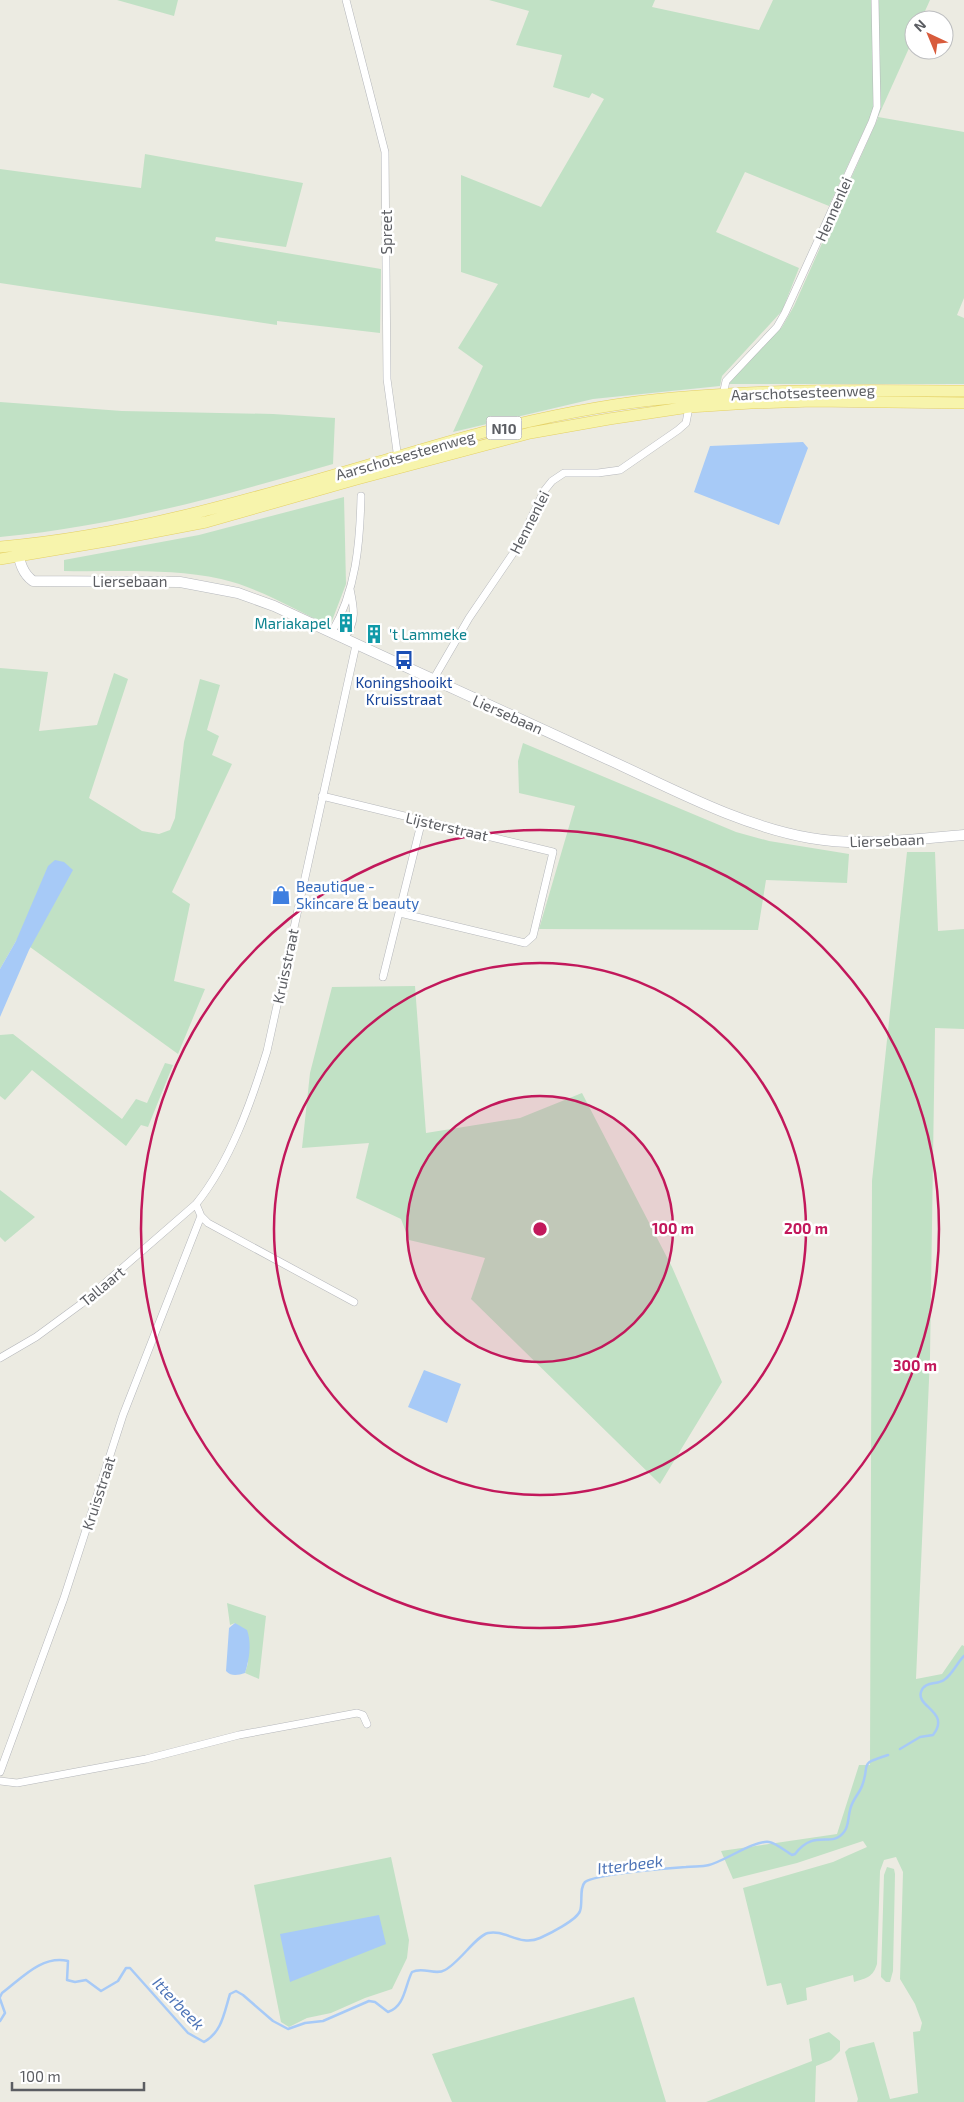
<svg xmlns="http://www.w3.org/2000/svg" width="964" height="2102" font-family="'Exo 2',sans-serif">
	<style>
		.green { fill: #c1e1c5 }
		.water { fill: #a7caf7 }
		.lines { fill: none; stroke-linecap: round; stroke-linejoin: round }
		.stream { stroke: #a7caf7; stroke-width: 2.5 }
		.street-casing { stroke: #b5b7bb; stroke-width: 8 }
		.secondary-casing { stroke: #b6b8bd; stroke-width: 11 }
		.primary-casing { stroke: #e4d064; stroke-width: 12 }
		.street { stroke: #fff; stroke-width: 7 }
		.secondary { stroke: #fff; stroke-width: 10 }
		.primary { stroke: #f7f4ac; stroke-width: 11 }
		.ring { fill: none; stroke: #c2185b; stroke-width: 2.5 }
		.labels { text-anchor: middle; dominant-baseline: central; stroke-width: 5; stroke-linejoin: round; paint-order: stroke }
		.shield { fill: #fff; stroke: #8c8e91; stroke-width: 1 }
		.shield-label { font-size: 14px; font-weight: bold; fill: #5b5d62 }
		.street-label { font-size: 15px; fill: #5b5d62; stroke: #fff }
		.culture-label { font-size: 15px; fill: #0d838f; stroke: #fff; text-anchor: end }
		.transit-label { font-size: 15px; fill: #164399; stroke: #fff }
		.shop-label { font-size: 15px; fill: #366cbe; stroke: #fff; text-anchor: start }
		.water-label { font-size: 16px; font-style: italic; fill: #4d74b7; stroke: #fff }
		.centre { fill: #c2185b; stroke: #fff; stroke-width: 2.5 }
		.ring-label { font-size: 15px; text-anchor: middle; font-weight: bold; fill: #c2185b; stroke: #fff; stroke-width: 5; stroke-linejoin: round; paint-order: stroke }
	</style>
	<rect width="100%" height="100%" fill="#ecebe2"/>
	<path class="green" d="M117,0H178L174,16Z
		M489,0H655L652,7L759,30L773,0H930L921,20H914V37L878,117L964,132V298L957,315L964,318V384H729L737,372L782,327L794,306L878,118L872,113L829,206L745,172L716,232L799,268L782,311L722,376L720,386L593,399L453,432L483,366L458,348L498,284L461,272V175L541,207L604,99L592,93L589,98L553,87L562,55L516,45L529,11Z
		M145,154L303,183L286,247L216,237L215,241L381,269L380,333L277,321V325L0,283V169L141,188Z
		M0,402L122,411L273,414L335,418L333,464C224,495 113,527 0,537Z
		M344,497L346,584L330,626C296,610 257,587 221,579C170,568 116,572 64,571V560L199,535Z
		M0,668L48,672L39,731L97,725L114,673L128,679L89,798L142,831L159,834L170,830L175,818L184,742L200,679L220,685L207,730L219,736L212,755L232,764L172,892L190,904L174,981L205,989L178,1054L30,947L72,870L16,941L0,969Z
		M523,743L736,832L769,841L849,854L847,883L766,880L758,930L539,929L575,806L519,793L518,761Z
		M907,852H935L938,931L964,929V1029L935,1028L930,1357L916,1679L942,1674L962,1645L964,1646V2102H857L858,2099L845,2052L849,2048L874,2042L890,2099L918,2093L913,2032L920,2031L922,2023L915,2004L900,1979L903,1872L896,1857L884,1860L880,1871L877,1964C873,1977 867,1978 854,1982L853,1975L806,1988L807,2000L787,2005L781,1983L767,1986L743,1888L833,1862L867,1847L863,1841L797,1863L733,1879L721,1851L837,1834L859,1765H870L872,1181Z
		M415,986L426,1133L520,1118L582,1093L672,1267L722,1382L660,1484L471,1299L485,1258L409,1240L401,1219L356,1198L369,1143L302,1148L310,1073L332,987Z
		M13,1034L122,1119L136,1099L147,1103L165,1063L173,1065L148,1127L141,1125L126,1146L32,1070L5,1100L0,1096V1035Z
		M0,1190L35,1217L5,1242L0,1237Z
		M227,1603L266,1616L259,1679L245,1673L248,1663L235,1623L230,1625Z
		M391,1857L409,1940L407,1958L392,1989L365,1998L331,2013L307,2018L289,2027L281,2022L254,1885Z
		M887,1867L894,1869L895,1874L893,1971L890,1982H886L881,1977L884,1875Z
		M634,1997L666,2102H452L432,2054Z
		M829,2032L840,2041V2051L831,2060L816,2066L815,2102H706L812,2061L809,2039Z"/>
	<path class="water" d="M803,442L808,448L779,525L694,492L710,446Z
		M55,860L64,862L73,870L29,950L0,1017V969L16,941L48,866Z
		M424,1370L461,1384L447,1423L408,1407Z
		M235,1623L247,1630C252,1643 249,1661 245,1673C238,1675 232,1677 226,1671L229,1628Z
		M379,1915L386,1944L290,1982L280,1934Z"/>
	<g class="lines">
		<path class="stream" d="M900,1749L920,1737L933,1735C951,1712 916,1707 921,1692C924,1681 937,1685 944,1680C952,1675 957,1663 964,1656
			M0,1997L2,1993C21,1979 41,1955 68,1961L67,1980L75,1982L86,1980L101,1991L118,1981L126,1968H130L188,2033L204,2042C222,2032 224,2013 230,1994L236,1991L243,1995L273,2021L288,2029L305,2023L323,2021L369,2001L375,2002L388,2012C405,2007 405,1985 412,1972C423,1966 435,1976 445,1970C459,1963 476,1936 488,1933C505,1929 520,1947 540,1938C549,1934 577,1920 580,1911C583,1903 579,1888 585,1882C595,1874 670,1868 686,1867C694,1866 702,1867 709,1865C725,1861 754,1840 769,1842C776,1843 785,1851 792,1855L795,1854C815,1828 831,1849 844,1832C849,1826 848,1817 850,1810C852,1800 859,1794 862,1786C871,1762 857,1765 888,1755
			M0,1999L5,2013L0,2021"/>
		<g class="street-casing">
			<path id="street" d="M346,0L385,152L387,379L398,459
				M723,395L726,381L777,327L785,313L872,122L877,107L875,0
				M332,632C356,591 360,543 361,496
				M344,638C357,622 354,608 350,589
				M433,680L469,618L518,546L544,491L552,481L564,473H598L620,470L678,430L686,423L689,407
				M322,796L553,852L533,936L525,943L400,913
				M383,977L422,820
				M201,1216L208,1223L354,1302
				M0,1358L36,1337L81,1304L196,1204
				M0,1772L64,1598L123,1415L201,1216L196,1204C230,1162 251,1103 267,1051L356,645
				M0,1781L17,1783L33,1780L146,1759L239,1735L357,1713L363,1715L367,1724"/>
		</g>
		<g class="secondary-casing">
			<path id="secondary" d="M17,549C20,562 22,573 33,581L180,582L238,593L274,606C385,657 496,709 607,759C673,789 738,825 810,838C861,847 913,839 964,835"/>
		</g>
		<g class="primary-casing">
			<path id="primary" d="M0,547C132,536 262,496 389,459C422,450 455,439 489,431C549,416 611,403 673,398C770,389 867,390 964,391
				M0,559L112,540L206,522L357,479L530,433L609,419L689,407L751,403L813,401L964,403"/>
		</g>
		<use href="#street" class="street"/>
		<use href="#secondary" class="secondary"/>
		<use href="#primary" class="primary"/>
	</g>
	<circle cx="540" cy="1229" r="133" fill="#c2185b" fill-opacity=".12"/>
	<g class="ring">
		<circle cx="540" cy="1229" r="133"/>
		<circle cx="540" cy="1229" r="266"/>
		<circle cx="540" cy="1229" r="399"/>
	</g>
	<defs>
		<g id="building-bare" transform="scale(1.5)"><path d="M-4-6H4V6H1V3H-1V6H-4ZM-2.5-4.3h1.7v1.8h-1.7ZM.8-4.3h1.7v1.8H.8ZM-2.5-1h1.7V.8h-1.7ZM.8-1h1.7V.8H.8Z" fill="#0f9aa8" stroke="#fff" stroke-width="2.5" paint-order="stroke"/></g>
		<g id="bus-bare" transform="scale(1.5)"><path d="M-5-6H5V4H4V6H2V4H-2V6H-4V4H-5ZM-3.5-4V0h7V-4ZM-3.5 1.2v1.5H-2V1.2ZM2 1.2v1.5H3.5V1.2Z" fill="#1a4fb4" stroke="#fff" stroke-width="2.5" paint-order="stroke"/></g>
		<g id="shop-bare" transform="scale(1.5)"><path d="M-5-2.5h2.3a2.7 3.5 0 0 1 5.4 0H5L5.5 6h-11ZM-1.5-2.5h3a1.5 2.3 0 0 0-3 0Z" fill="#3f7fe0" stroke="#fff" stroke-width="2.5" paint-order="stroke"/></g>
	</defs>
	<g fill-rule="evenodd">
		<use href="#building-bare" x="346" y="623"/>
		<use href="#building-bare" x="374" y="634"/>
		<use href="#bus-bare" x="404" y="660"/>
		<use href="#shop-bare" x="281" y="895"/>
	</g>
	<g class="labels">
		<rect class="shield" x="486.5" y="416.5" width="35" height="23" rx="4"/>
		<g class="shield-label">
			<text x="504" y="428">N10</text>
		</g>
		<g class="street-label">
			<text transform="translate(833 209) rotate(-66)">Hennenlei</text>
			<text transform="translate(386 232) rotate(-90)">Spreet</text>
			<text transform="translate(803 392) rotate(-2)">Aarschotsesteenweg</text>
			<text transform="translate(405 455) rotate(-16)">Aarschotsesteenweg</text>
			<text transform="translate(529 522) rotate(-63)">Hennenlei</text>
			<text x="130" y="581">Liersebaan</text>
			<text transform="translate(508 714) rotate(24)">Liersebaan</text>
			<text transform="translate(447 826) rotate(13)">Lijsterstraat</text>
			<text transform="translate(887 840) rotate(-2)">Liersebaan</text>
			<text transform="translate(285 966) rotate(-78)">Kruisstraat</text>
			<text transform="translate(102 1286) rotate(-40)">Tallaart</text>
			<text transform="translate(98 1493) rotate(-72)">Kruisstraat</text>
		</g>
		<g class="culture-label">
			<text x="331" y="623">Mariakapel</text>
			<text x="389" y="634" text-anchor="start">'t Lammeke</text>
		</g>
		<g class="transit-label">
			<text x="404" y="682">Koningshooikt<tspan x="404" dy="17">Kruisstraat</tspan></text>
		</g>
		<g class="shop-label">
			<text x="296" y="886">Beautique -<tspan x="296" dy="17">Skincare &amp; beauty</tspan></text>
		</g>
		<g class="water-label">
			<text transform="translate(630 1864) rotate(-7)">Itterbeek</text>
			<text transform="translate(179 2003) rotate(46)">Itterbeek</text>
		</g>
	</g>
	<circle cx="540" cy="1229" r="8" class="centre"/>
	<g class="ring-label">
		<text x="673" y="1234">100 m</text>
		<text x="806" y="1234">200 m</text>
		<text x="915" y="1371">300 m</text>
	</g>
	<g transform="translate(929 35) rotate(316)"><circle r="24" fill="#ffffff" stroke="#bdbec0"/>
	<path d="M0-4L9 19L0 12L-9 19Z" fill="#d85b3c"/>
	<text y="-8" font-size="14" font-weight="bold" text-anchor="middle" fill="#5b5d62">N</text>
	</g>
	<path d="M12 2082v8h132v-8" fill="none" stroke="#5b5d62" stroke-width="2.5"/>
	<text x="20" y="2082" font-size="15" fill="#5b5d62" stroke="#ffffff" stroke-width="4" paint-order="stroke">100 m</text>
</svg>
